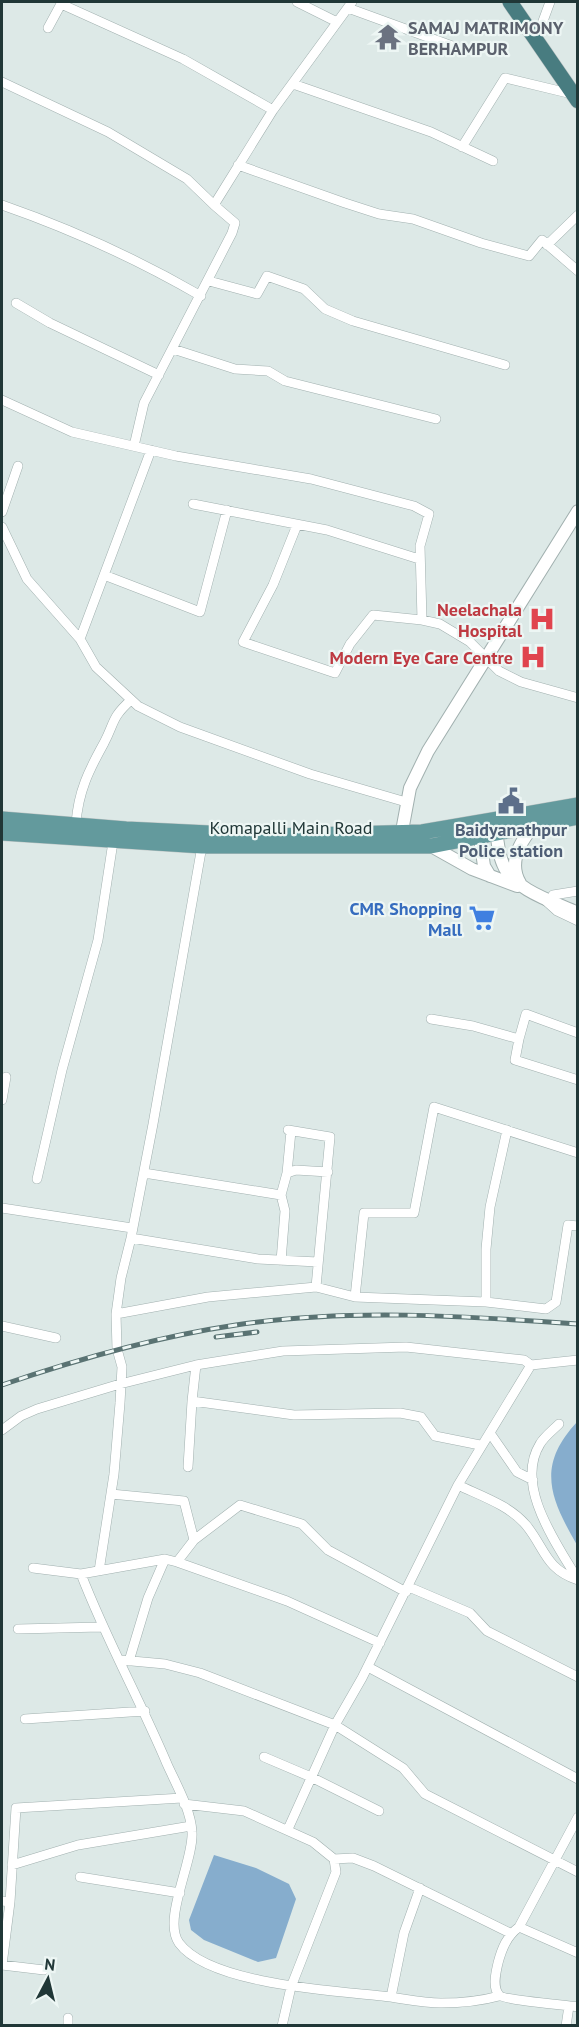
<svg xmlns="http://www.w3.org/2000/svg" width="579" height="2027" font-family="'PT Sans',sans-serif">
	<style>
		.water { fill: #86adcd }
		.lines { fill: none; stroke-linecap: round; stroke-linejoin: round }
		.minor-casing { stroke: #a1b0af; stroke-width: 10 }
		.tertiary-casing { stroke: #a1b0af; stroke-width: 14 }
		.primary-casing { stroke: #bcc3c3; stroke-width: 16 }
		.trunk-casing { stroke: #bcc3c3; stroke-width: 16 }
		.minor { stroke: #fff; stroke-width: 9 }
		.tertiary { stroke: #fff; stroke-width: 12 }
		.primary { stroke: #639a9d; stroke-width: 15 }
		.trunk { stroke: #487c80; stroke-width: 15 }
		.rail-casing { stroke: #5a7373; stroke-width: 5 }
		.rail { stroke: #edf6f4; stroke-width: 3; stroke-dasharray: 9; stroke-linecap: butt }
		.labels { text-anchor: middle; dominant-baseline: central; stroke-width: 4.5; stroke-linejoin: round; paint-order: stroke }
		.worship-label { font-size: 18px; font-weight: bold; fill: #5b616d; stroke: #edf6f4; text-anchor: start }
		.health-label { font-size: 18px; font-weight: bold; fill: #be3a42; stroke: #edf6f4; text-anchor: end }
		.street-label { font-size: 18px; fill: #203737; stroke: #edf6f4 }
		.service-label { font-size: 18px; font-weight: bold; fill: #4e5e75; stroke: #edf6f4 }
		.shop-label { font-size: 18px; font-weight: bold; fill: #366cbe; stroke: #edf6f4; text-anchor: end }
	</style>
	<rect width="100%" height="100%" fill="#dde9e7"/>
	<path class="water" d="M577,1422V1545C550,1498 536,1466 577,1422Z
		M214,1855L256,1868L289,1884L296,1899L276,1958L258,1962L204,1940L191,1930L189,1920Z"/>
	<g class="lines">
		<g class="minor-casing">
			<path id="minor" d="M297,2L337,22
				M348,8L455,47
				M48,28L61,4L183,59L273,110
				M536,40L550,2
				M2,82L108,132L187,179L214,205
				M293,84L431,132L493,161
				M462,147L505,78L572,94
				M238,165L345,203L379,214L413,219L481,243L529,256L542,240L578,271
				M2,205C71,229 137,259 201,296
				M547,245L578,215
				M209,281L257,294L267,276L304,289L325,309L353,321L505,365
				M16,303L50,323L159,375
				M173,349L235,369L268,371L285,381L436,419
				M2,400L72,432L176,456L311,479L414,506L429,514L420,546L422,620L440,624L470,642L499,671L521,682L578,698
				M134,446L144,403L232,233L235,223L214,205L273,110L352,2
				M193,504L327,530L419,559
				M2,512L18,466
				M297,525L273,585L243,642L335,673L350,644L373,615L422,620
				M2,527L27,579L80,639L96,667L138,706L180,727L310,774L406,802
				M104,575L200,612L227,510
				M80,639L151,450
				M76,824C78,792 89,770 104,743C115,722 111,718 131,700
				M553,895L578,891
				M547,902L557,911L578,921
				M431,1019L473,1026L519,1039L515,1060L578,1080
				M519,1039L526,1014L578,1033
				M2,1100L6,1077
				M288,1130L330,1137L316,1287
				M144,1173L281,1195L287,1173L296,1170L328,1172
				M287,1173L291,1131
				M37,1179L62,1070L98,940L113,842
				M281,1195L285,1211L281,1261
				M2,1208L132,1228
				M131,1238L258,1259L318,1262
				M355,1297L364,1213H414L434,1107L578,1153
				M486,1302V1249L490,1207L507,1130
				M116,1314L208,1297L316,1287L355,1297L486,1302L546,1309L556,1302L568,1225L578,1226
				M2,1326L56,1338
				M192,1401L196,1365
				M559,1424C553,1430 544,1437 540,1444C514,1486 557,1544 578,1580
				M2,1430L21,1416L37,1409L120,1384L196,1365L283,1351L406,1347L524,1360L531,1365L578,1360
				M490,1433L517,1472L533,1480
				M188,1467L192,1401L294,1415L400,1413L421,1417L435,1436L480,1445
				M458,1485C481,1496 509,1505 526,1525C545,1548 545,1569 578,1580
				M111,1494L184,1501L194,1540
				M177,1562L287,1601L380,1643
				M33,1568L81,1574L165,1559
				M99,1571L114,1474L120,1403L122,1367L117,1349L116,1314L121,1278L131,1238L153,1124L202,846
				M81,1574C106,1639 140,1700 167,1764C176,1784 191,1810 192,1832C194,1860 162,1920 179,1943C209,1984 334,1991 382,1996C401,1998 421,2003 441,2003C460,2003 481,2001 499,1996
				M409,1587L470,1613L487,1631L578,1677
				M18,1629L101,1627
				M121,1660L165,1664L200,1673L335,1725L403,1768L425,1794L578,1872
				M129,1661L148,1598L165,1559L177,1562L194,1540L240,1505L302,1524L328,1550L406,1592
				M368,1667L578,1779
				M25,1719L145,1711
				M264,1757L311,1777L379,1811
				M184,1804L244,1811L313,1842L334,1859L336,1872L291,1987L282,2026
				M578,1817L519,1927C507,1936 502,1948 498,1963C496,1972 492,1987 499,1995C503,2000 565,2005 578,2007
				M288,1829L335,1725L362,1678L458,1485L531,1365
				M334,1859L353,1858L374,1866L510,1933
				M12,1865L78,1845L191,1826
				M80,1877L180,1893
				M2,1901L10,1902L16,1808L182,1798
				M519,1927L578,1953
				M2,1965L10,1902
				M2,1965L44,1970
				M391,1997L404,1933L420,1888
				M68,2018V2026
				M566,2026L569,2006"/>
		</g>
		<g class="tertiary-casing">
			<path id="tertiary" d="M496,827C497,839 498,853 503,864C513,890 554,902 578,913
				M402,831L410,788L428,751L578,511
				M480,838L484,866L490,876
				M431,846L472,869L517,886
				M520,883C508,863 520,842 533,827"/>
		</g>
		<g class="primary-casing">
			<path id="primary" d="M2,819L126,829L269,836L422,832L578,805
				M2,833L202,846H431L578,817"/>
		</g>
		<g class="trunk-casing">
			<path id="trunk" d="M510,2L578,101"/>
		</g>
		<use href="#minor" class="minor"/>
		<use href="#tertiary" class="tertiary"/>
		<use href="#primary" class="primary"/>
		<use href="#trunk" class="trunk"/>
		<g class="rail-casing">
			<path id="rail" d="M216,1337L257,1332
				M2,1385C78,1359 155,1337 236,1325C348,1308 464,1316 578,1324"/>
		</g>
		<use href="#rail" class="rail"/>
	</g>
	<defs>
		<g id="temple-bare" transform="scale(2.07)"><path d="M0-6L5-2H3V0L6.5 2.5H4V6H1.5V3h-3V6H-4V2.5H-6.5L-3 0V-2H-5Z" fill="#6b7280" stroke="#edf6f4" stroke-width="2.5" paint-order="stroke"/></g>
		<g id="hospital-bare" transform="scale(2.07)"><path d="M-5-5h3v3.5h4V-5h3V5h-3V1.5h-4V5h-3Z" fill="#e0444e" stroke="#edf6f4" stroke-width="2.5" paint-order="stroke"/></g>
		<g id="civic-bare" transform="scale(2.07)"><path d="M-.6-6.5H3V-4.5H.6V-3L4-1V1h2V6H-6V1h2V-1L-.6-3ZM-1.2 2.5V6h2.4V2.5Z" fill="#5c6f8a" stroke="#edf6f4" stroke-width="2.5" paint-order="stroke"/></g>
		<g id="supermarket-bare" transform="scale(2.07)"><path d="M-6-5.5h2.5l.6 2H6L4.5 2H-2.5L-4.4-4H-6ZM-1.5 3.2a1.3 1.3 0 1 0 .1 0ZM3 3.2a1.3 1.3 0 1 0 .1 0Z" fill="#3f7fe0" stroke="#edf6f4" stroke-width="2.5" paint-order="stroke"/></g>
	</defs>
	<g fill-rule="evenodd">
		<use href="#temple-bare" x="388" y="37"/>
		<use href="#hospital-bare" x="542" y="619"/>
		<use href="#hospital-bare" x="533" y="657"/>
		<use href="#civic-bare" x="511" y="801"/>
		<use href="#supermarket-bare" x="482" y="918"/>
	</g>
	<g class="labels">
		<g class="worship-label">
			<text x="408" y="27">SAMAJ MATRIMONY<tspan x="408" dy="21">BERHAMPUR</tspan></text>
		</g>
		<g class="health-label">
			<text x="522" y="609">Neelachala<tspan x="522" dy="21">Hospital</tspan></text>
			<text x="513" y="657">Modern Eye Care Centre</text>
		</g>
		<g class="street-label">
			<text x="291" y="827">Komapalli Main Road</text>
		</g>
		<g class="service-label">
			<text x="511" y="829">Baidyanathpur<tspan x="511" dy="21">Police station</tspan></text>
		</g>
		<g class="shop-label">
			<text x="462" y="908">CMR Shopping<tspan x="462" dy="21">Mall</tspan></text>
		</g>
	</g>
	<rect width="579" height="2027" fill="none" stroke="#203737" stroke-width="6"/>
	<g transform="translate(48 1979) rotate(7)" stroke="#edf6f4" stroke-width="4.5" paint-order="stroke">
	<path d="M0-4.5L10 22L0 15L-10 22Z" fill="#203737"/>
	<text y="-9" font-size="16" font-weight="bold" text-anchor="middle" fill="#203737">N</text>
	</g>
</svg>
